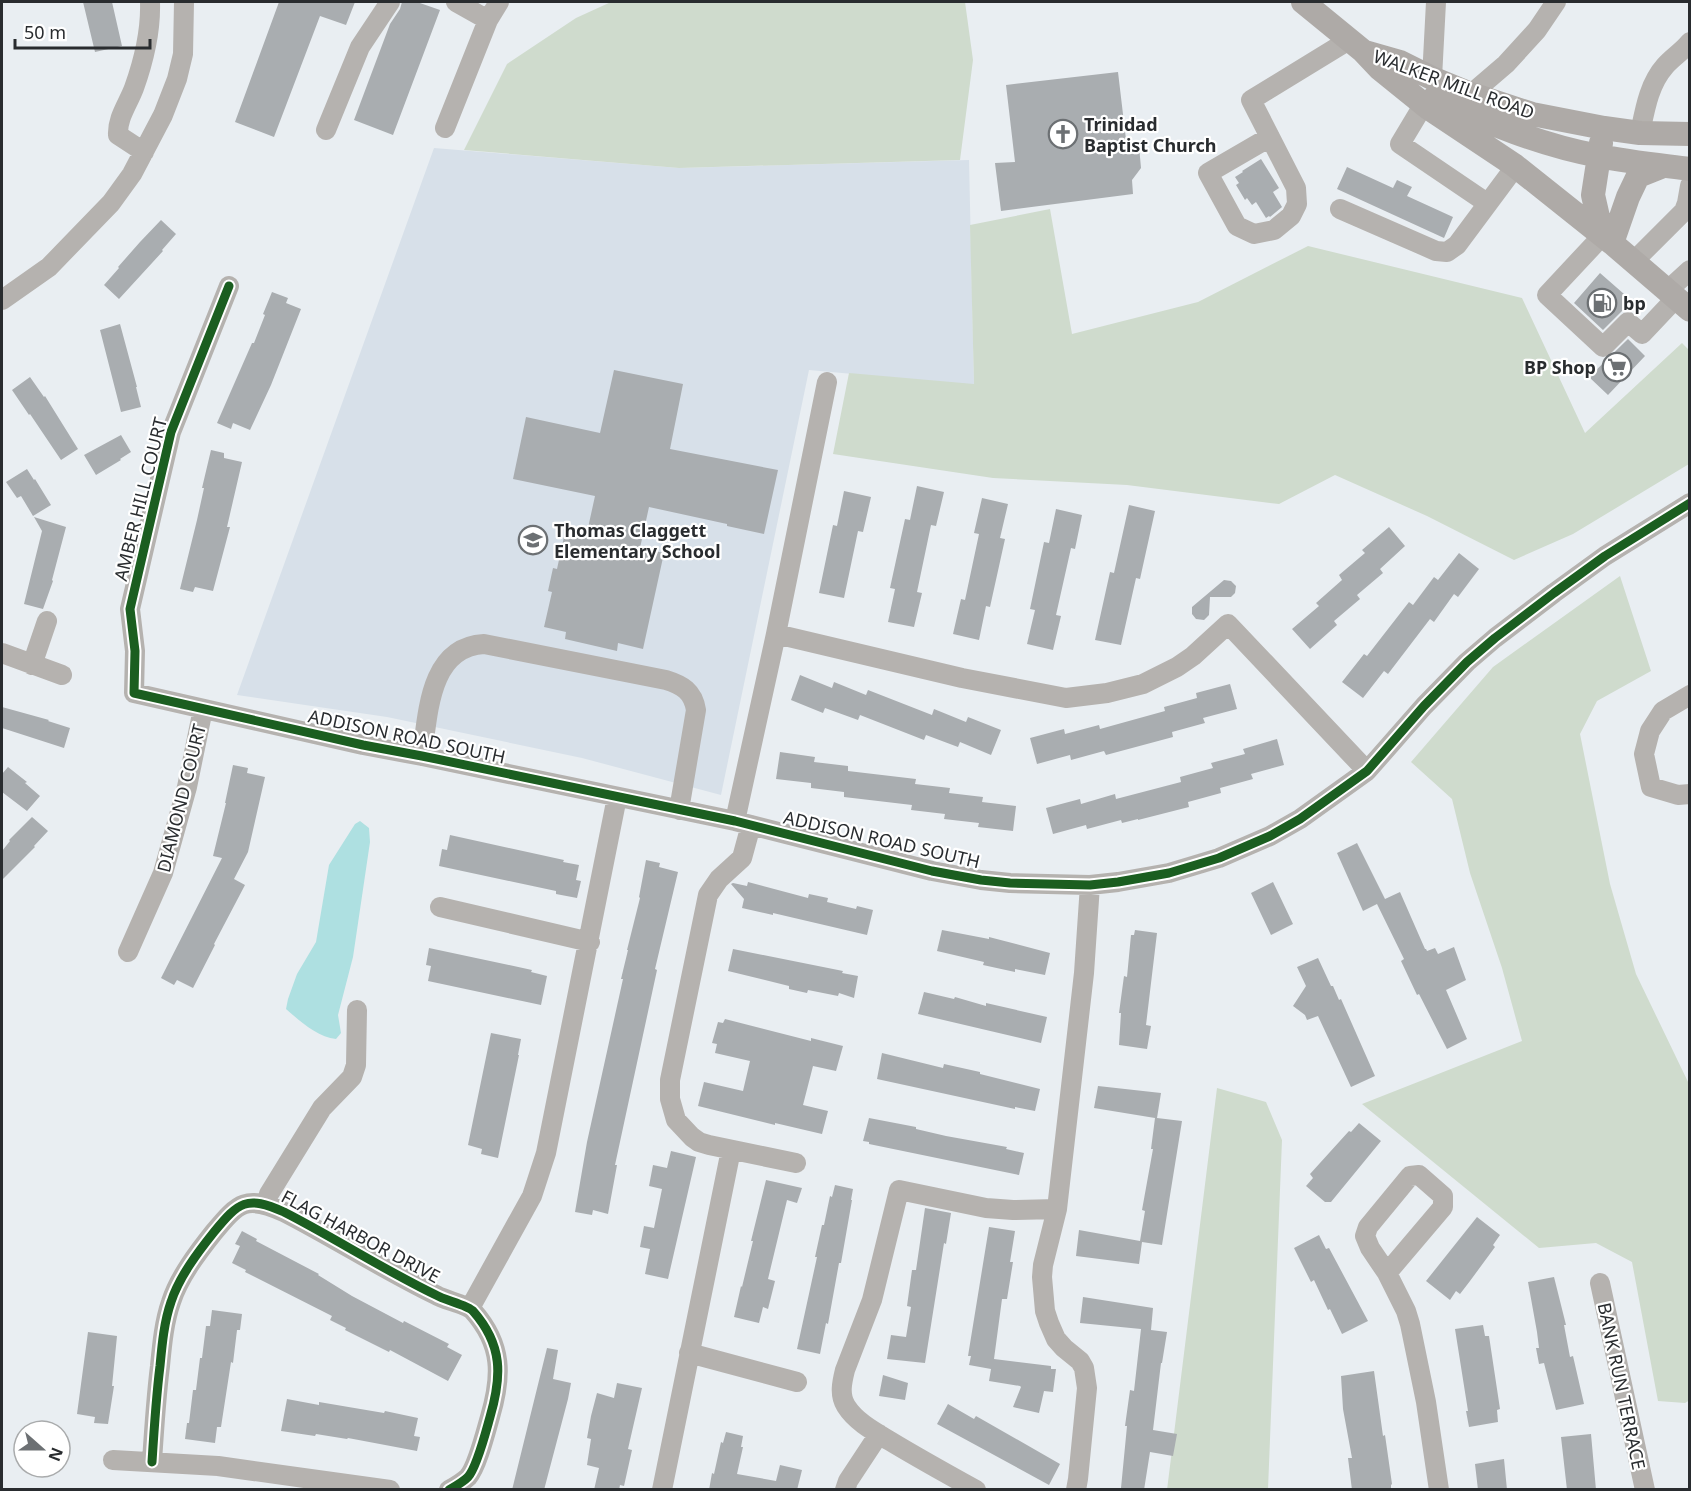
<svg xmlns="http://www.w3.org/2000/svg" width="1691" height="1491" font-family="'Noto Sans',sans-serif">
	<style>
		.built { fill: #d7e0e9 }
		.green { fill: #cfdbcd }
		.water { fill: #aee0e1 }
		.building { fill: #a9adb0 }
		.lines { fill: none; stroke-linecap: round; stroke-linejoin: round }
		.minor { stroke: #b5b2af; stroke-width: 20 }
		.major { stroke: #aeaaa7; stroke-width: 24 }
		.cycleway-casing { stroke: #fff; stroke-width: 13 }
		.cycleway { stroke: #1b5e20; stroke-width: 9 }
		.labels { text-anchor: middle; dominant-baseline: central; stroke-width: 4.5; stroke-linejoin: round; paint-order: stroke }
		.street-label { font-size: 18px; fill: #292c2f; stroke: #fff }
		.poi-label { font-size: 18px; font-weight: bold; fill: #292c2f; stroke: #fff; text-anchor: start }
	</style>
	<rect width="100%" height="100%" fill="#e9eef2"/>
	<path class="built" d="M434,148L679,168L969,160L974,385L809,370L721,795L582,758L387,717L237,695Z"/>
	<path class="green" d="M611,2H965L973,60L960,160L679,168L464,150L507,64L576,18Z
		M1050,209L1072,334L1198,302L1308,246L1522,298L1585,433L1682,343L1689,350V464L1573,534L1514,560L1427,516L1335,475L1279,504L1127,485L993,478L833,454L849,373L974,384L970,225Z
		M1620,576L1651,671L1597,701L1580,734L1610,884L1636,974L1689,1084L1690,1400L1685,1403L1658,1401L1632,1262L1596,1243L1539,1248L1362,1104L1522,1041L1502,968L1470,873L1452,799L1411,762L1493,667Z
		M1217,1088L1266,1102L1282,1140L1268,1489L1167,1490Z"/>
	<path class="water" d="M360,821L369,828L370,842L353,957L338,1015L341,1033L336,1039C317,1037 300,1021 286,1009L288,999L297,974L316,942L329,865L355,824Z"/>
	<path class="building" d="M83,2H112L122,46L95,52Z
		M279,2H355L346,25L320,16L274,137L235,122Z
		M402,2H417L440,10L393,135L354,120L390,24L400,9Z
		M1118,72L1127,148L1139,146L1141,168L1132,180L1133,194L1001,211L995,163L1015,162L1006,85Z
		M1261,159L1279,188L1273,192L1282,207L1270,217L1269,216L1266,218L1256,202L1252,205L1247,198L1245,200L1236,185L1239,183L1235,177L1243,172L1242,171Z
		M1347,167L1393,188L1397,180L1412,187L1407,196L1453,217L1444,238L1337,189Z
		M161,220L176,234L162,250L163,251L119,299L104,285L119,268L118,267L140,242Z
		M1600,273L1632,301L1603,330L1574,303Z
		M272,292L288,298L286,303L301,309L271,385L250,430L233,423L231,429L217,423L252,343H254L265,315L263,314Z
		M120,324L137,387H136L141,407L121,412L100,330Z
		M1628,339L1645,356L1608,395L1589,377Z
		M614,370L683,384L670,449L778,470L764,534L727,526V524L649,507L640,548L664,553L643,649L618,643L617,651L565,639L566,632L544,627L552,592L548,591L553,568L557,569L565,532L586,537L595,496L513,479L526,417L600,433Z
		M30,377L44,397L45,396L78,449L61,460L30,414L29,415L12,390Z
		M121,435L131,452L120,459L121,460L96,475L84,455Z
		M211,450L224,453V458L242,462L227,527H230L213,591L195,587L193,592L180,589L197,520L204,488H202Z
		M27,469L34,480L35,479L51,505L33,516L21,496L17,498L6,482Z
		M917,486L944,492L936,526L931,525L917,592L922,593L914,627L888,622L895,589L890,588L905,519L910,520Z
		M844,491L871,497L863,532L858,531L844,598L819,593L833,525L837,526Z
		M982,498L1008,504L1000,538L1005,539L990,607L986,606L979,640L953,634L961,599L965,600L979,534L974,533Z
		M1129,505L1155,511L1140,579L1136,578L1121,645L1095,640L1110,572L1114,573Z
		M1056,509L1082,515L1075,549L1071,548L1056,615L1061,616L1053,650L1027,644L1035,610L1030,609L1044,542L1049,543Z
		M34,517L66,527L52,580L53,581L43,609L24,604L42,531Z
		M1389,527L1405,546L1380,569L1383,573L1357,595L1360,599L1334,621L1337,625L1310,649L1292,629L1319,606L1316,603L1342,580L1339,575L1365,553L1362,550Z
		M1459,553L1479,569L1458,597L1454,594L1434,622L1430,619L1388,674L1384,671L1363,698L1342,682L1364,654L1367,656L1409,602L1413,605L1434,577L1438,580Z
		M1224,580L1231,581L1236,586L1235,593L1231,597H1210L1209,615L1204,620L1196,619L1192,614V607Z
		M800,675L832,688L834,682L866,695L868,690L932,715L934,709L966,722L968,717L1001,730L991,755L960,742L958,747L926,735L924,740L860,715L858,720L825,708L823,713L791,700Z
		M1230,684L1237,709L1203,718L1205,723L1172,732L1173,737L1106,755L1104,751L1071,760L1070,755L1037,764L1030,738L1064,729L1065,734L1099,725L1100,729L1165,711L1164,707L1197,698L1196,693Z
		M2,707L49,720L48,721L70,728L64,748L2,728Z
		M1277,739L1284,765L1251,774L1253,779L1220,788L1221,793L1188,802L1189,807L1138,820V819L1122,823L1121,820L1087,829L1086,825L1053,834L1046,808L1080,799L1081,804L1115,794L1116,799L1181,782L1180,777L1213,768L1211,763L1245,754L1243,749Z
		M780,752L815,757L814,762L848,766V771L916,779L915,784L950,788L949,793L983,797L982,802L1016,806L1013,831L978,827L979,823L944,819L945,814L911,810L912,805L844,797V792L811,788V783L776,779Z
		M233,765L248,768L247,773L265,777L248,852L234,879L245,885L214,944L215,945L193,988L177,980L174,985L161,978L222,858L213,856L226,803H225Z
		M8,767L27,782L25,783L40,796L27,811L2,792V774Z
		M32,817L48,831L34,846L35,847L2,880V851L10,841L9,840Z
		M450,835L564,860L563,862L579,865L576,880L581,881L577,898L556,894V891L439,866L442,849L447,850Z
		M1357,843L1385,899L1400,892L1425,949H1426L1427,951L1435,948L1438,954L1454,947L1466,980L1446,990L1467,1039L1447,1049L1419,994L1417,995L1401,961L1404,959L1377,904L1363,911L1337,853Z
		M646,860L660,863L659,867L678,872L655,969L657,970L615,1165H617L608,1214L593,1210L592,1215L575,1212L587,1142L623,979H621L628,950H627L640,898L639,897Z
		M748,882L808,898L809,894L828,898L827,902L856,909L857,906L873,910L867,935L773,913V915L742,908L744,899L731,884L733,883L747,886Z
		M1273,882L1293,924L1271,935L1251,893Z
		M942,930L989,939V937L1050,953L1045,975L1015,969V972L983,965L984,962L937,951Z
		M1135,930L1157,933L1146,1025L1151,1026L1147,1049L1119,1045L1121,1013H1119L1124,976L1127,977L1131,935H1134Z
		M429,948L532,970L531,972L547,976L541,1005L428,981L431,966L426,965Z
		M733,949L843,971L842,973L858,976L854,998L839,993L838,996L808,990L807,993L789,989V986L728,971Z
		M1318,958L1331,986H1333L1339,1000L1341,999L1375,1076L1351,1087L1318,1016L1307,1020L1305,1015L1293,1006L1306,986L1297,967Z
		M924,992L954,999L955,997L986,1006V1003L1047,1017L1041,1043L918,1014Z
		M725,1019L811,1041V1038L843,1046L836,1071L813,1066L803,1105L828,1111L822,1134L775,1123V1125L698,1106L704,1082L743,1091L750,1061L715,1053L717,1044L712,1043L718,1022L723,1023Z
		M491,1033L521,1039L518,1055H519L498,1158L481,1154L482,1149L468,1145Z
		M882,1053L943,1068L944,1064L980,1072V1074L1040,1089L1035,1111L1015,1107V1109L877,1079Z
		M1098,1086L1161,1093L1157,1118L1182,1121L1162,1245L1142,1242L1139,1264L1076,1256L1079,1230L1140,1241L1145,1211L1142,1210L1153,1149H1151L1155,1118L1094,1108Z
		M869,1118L916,1127V1129L946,1136L1007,1147L1006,1149L1024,1153L1019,1175L869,1144V1142L863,1141Z
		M1359,1123L1381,1141L1331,1202H1325L1306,1186L1313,1178L1310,1174L1349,1131L1351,1132Z
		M671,1151L696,1157L668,1279L645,1274L650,1249L640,1247L644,1226L654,1228L662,1189L649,1186L653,1165L667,1168Z
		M766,1180L802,1188L797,1203L787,1200L768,1279L775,1281L768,1309L763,1307L759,1323L734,1317L741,1286L742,1287L753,1241H751Z
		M835,1185L853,1189L851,1200H852L841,1263H839L828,1324L826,1323L820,1354L797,1349L817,1257H815L822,1225H824L830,1196L832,1197Z
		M925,1208L951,1213L946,1244L944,1243L925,1363L887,1359L891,1335L906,1337L911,1307L907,1306L912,1270H916Z
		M1477,1217L1500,1235L1493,1245L1495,1247L1470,1281L1460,1294L1456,1291L1450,1300L1426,1281Z
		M989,1227L1015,1231L1010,1262H1013L1007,1299H1002L994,1359L1051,1366V1369H1056L1053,1392L1044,1391L1039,1413L1013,1407L1021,1387L1020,1386L989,1381L991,1369L969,1365L971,1356H968Z
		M242,1231L257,1239L256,1241L319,1274L318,1275L352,1296L403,1323L404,1321L449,1344L447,1347L462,1355L448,1381L390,1350L389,1352L345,1330L346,1328L330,1320L332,1316L245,1272L246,1270L232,1263L240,1246L235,1244Z
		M1319,1235L1326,1249L1329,1248L1368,1321L1342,1334L1330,1309L1328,1310L1314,1280L1311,1282L1294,1248Z
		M1554,1277L1566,1325H1564L1570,1357L1573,1356L1584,1404L1556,1410L1544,1363L1539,1364L1536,1348H1539L1537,1332L1528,1282Z
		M1083,1297L1153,1308L1151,1330L1167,1332L1162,1363H1161L1153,1430L1177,1434L1173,1456L1150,1452L1144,1490L1121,1488L1127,1426H1125L1130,1390L1134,1391L1141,1329L1080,1323Z
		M212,1310L242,1314L240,1330H237L233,1363L231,1362L221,1427H217L215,1443L185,1439L187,1423H189L193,1390H196L200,1358H202L206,1326H210Z
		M1483,1325L1485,1336H1489L1500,1409L1497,1410L1498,1422L1469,1427L1466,1411H1468L1455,1329Z
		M88,1332L117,1336L112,1386H114L108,1424L94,1423L95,1417L77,1414Z
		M547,1348L558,1350L553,1379L571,1383L568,1399L544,1490H512Z
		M1374,1371L1383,1436L1385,1435L1392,1484L1391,1485V1490H1352L1348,1458H1352L1343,1409L1341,1376Z
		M883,1375L908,1383L905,1400L879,1396Z
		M617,1383L642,1388L628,1449L632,1450L624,1486L620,1485L619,1490H594L599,1468L587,1465L591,1439L587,1438L591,1416L597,1393L614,1398Z
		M287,1399L319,1405V1402L384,1413L385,1411L418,1418L414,1436L420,1437L417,1451L348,1438L347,1439L316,1434L315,1436L281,1431Z
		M948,1404L974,1419L976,1416L1060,1464L1049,1485L937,1424Z
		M726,1432L743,1436L741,1447H743L737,1474L776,1481L780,1465L802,1470L797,1490H709L712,1473L714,1474L721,1442L723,1443Z
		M1591,1434L1596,1490H1567L1561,1437Z
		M1504,1459L1507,1490H1478L1475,1464Z"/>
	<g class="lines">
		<path class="minor" d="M456,2L488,20
			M1432,78L1436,2
			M1471,94L1506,64L1537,30L1556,2
			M1424,104L1400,144L1487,203
			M445,128L488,20L499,2
			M326,130L360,47L390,2
			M1640,133C1645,109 1649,84 1665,66C1673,57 1683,51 1690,42
			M1270,137L1208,173L1237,226L1254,234L1274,230L1291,216L1297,204L1296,188L1251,100L1349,40
			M144,152L118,135C117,118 128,104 134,88C144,60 151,32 150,2
			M1340,209L1436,251L1447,252L1457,245L1515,167
			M1603,235L1547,295L1603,347L1628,322L1642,334L1676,298
			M1634,261L1684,211L1687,203L1690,186
			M229,286L171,432L130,609L135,651L134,693L363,745L422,756L735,821L932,871L981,880L1010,883L1090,885L1118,882L1169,873L1219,858L1270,836L1300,819L1367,771L1424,706L1467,662L1495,638L1554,593L1605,556L1690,503
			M1667,291L1690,270
			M2,300L49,267L111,203L132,174L163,115L177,79L183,54L184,2
			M776,634L962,678L1066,698L1107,693L1143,684L1177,667L1193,656L1228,624L1367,771
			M2,653L62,675
			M32,665L47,621
			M1690,695L1663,711L1650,731L1644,754L1651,787L1678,795L1690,794
			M422,756C428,714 429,647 484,644L666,680C682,685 693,691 696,710L679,810
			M735,821L776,634L827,382
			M751,825L742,858L719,879L708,895L670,1080V1099L676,1120L692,1137L699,1142L709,1145L796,1163
			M440,907L590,942
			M128,952L163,873L187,787L203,709
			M1419,1175L1443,1196V1207L1387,1273L1370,1248L1365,1236L1368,1227L1410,1176Z
			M266,1204L269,1194L322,1108L352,1077L356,1065L357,1010
			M1387,1273L1406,1311L1410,1324L1426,1402L1439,1490
			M1600,1283L1645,1490
			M470,1308L532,1196L546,1153L617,797
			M689,1353L797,1382
			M113,1460L218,1466L390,1490
			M152,1462C154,1430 156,1398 160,1366C162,1345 164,1322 171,1302C179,1277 198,1252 214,1232C239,1202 246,1195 284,1212C335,1238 384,1270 436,1295C444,1300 468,1305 473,1311C503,1345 502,1376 490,1417C486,1431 477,1467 468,1477C463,1482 456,1486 449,1490
			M662,1490L731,1150
			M845,1490L848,1481L879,1434
			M976,1490C947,1474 918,1458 890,1441C875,1432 856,1422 846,1406C839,1395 842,1382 845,1370L872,1300L899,1190L986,1208L1013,1210L1057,1209
			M1076,1490L1078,1479L1087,1388L1084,1368L1080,1361L1064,1348L1056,1339L1049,1323L1045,1311L1042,1277L1043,1265L1057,1209L1084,973L1090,885"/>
		<path class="major" d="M1303,2L1363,51L1380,69L1427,107L1514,165L1612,243L1690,310
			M1365,52L1400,62L1432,78L1471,94L1532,114L1604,128L1640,133L1690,134
			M1435,97C1484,123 1545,146 1599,156C1629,162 1659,165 1690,169
			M1601,143L1593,195L1598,217L1610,238
			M1612,243L1628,197L1638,176L1663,166"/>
		<g class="cycleway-casing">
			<path id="cycleway" d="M229,286L171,432L130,609L135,651L134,693L363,745L422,756L735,821L932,871L981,880L1010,883L1090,885L1118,882L1169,873L1219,858L1270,836L1300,819L1367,771L1424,706L1467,662L1495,638L1554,593L1605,556L1690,503
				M152,1462C154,1430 156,1398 160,1366C162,1345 164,1322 171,1302C179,1277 198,1252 214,1232C239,1202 246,1195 284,1212C335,1238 384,1270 436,1295C444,1300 468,1305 473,1311C503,1345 502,1376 490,1417C486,1431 477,1467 468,1477C463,1482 456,1486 449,1490"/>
		</g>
		<use href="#cycleway" class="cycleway"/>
	</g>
	<defs>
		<g id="church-ring" transform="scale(1.5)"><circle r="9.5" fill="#fff" stroke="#6c7073" stroke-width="1.5"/><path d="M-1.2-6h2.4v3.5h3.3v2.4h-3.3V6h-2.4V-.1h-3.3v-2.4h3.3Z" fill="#6c7073"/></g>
		<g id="fuel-ring" transform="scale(1.5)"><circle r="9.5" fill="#fff" stroke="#6c7073" stroke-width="1.5"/><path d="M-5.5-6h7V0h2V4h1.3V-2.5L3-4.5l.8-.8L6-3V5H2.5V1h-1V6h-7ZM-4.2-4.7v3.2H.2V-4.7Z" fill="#6c7073"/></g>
		<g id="supermarket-ring" transform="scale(1.5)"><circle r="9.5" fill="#fff" stroke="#6c7073" stroke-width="1.5"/><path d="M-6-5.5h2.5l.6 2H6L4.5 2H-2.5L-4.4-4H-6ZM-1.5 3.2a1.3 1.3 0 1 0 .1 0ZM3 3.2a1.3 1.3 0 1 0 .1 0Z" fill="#6c7073"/></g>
		<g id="school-ring" transform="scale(1.5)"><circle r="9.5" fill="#fff" stroke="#6c7073" stroke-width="1.5"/><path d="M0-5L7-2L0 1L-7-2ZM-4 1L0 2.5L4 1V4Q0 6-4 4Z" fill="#6c7073"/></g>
	</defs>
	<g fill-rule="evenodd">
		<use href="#church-ring" x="1063" y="134"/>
		<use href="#fuel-ring" x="1602" y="303"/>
		<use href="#supermarket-ring" x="1617" y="367"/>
		<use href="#school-ring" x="533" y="540"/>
	</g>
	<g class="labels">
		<g class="street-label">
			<text transform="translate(1454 84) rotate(20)">WALKER MILL ROAD</text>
			<text transform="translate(140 499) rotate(-76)">AMBER HILL COURT</text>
			<text transform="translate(407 736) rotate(12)">ADDISON ROAD SOUTH</text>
			<text transform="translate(181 798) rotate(-76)">DIAMOND COURT</text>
			<text transform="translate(882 839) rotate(13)">ADDISON ROAD SOUTH</text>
			<text transform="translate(361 1236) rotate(28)">FLAG HARBOR DRIVE</text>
			<text transform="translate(1622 1386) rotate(78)">BANK RUN TERRACE</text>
		</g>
		<g class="poi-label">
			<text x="1084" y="124">Trinidad<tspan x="1084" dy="21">Baptist Church</tspan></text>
			<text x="1623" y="303">bp</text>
			<text x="1596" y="367" text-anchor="end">BP Shop</text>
			<text x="554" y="530">Thomas Claggett<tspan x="554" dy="21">Elementary School</tspan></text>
		</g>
	</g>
	<rect width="1691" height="1491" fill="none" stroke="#292c2f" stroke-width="6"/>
	<g transform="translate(42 1449) rotate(111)"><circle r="28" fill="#ffffff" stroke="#a9abac" stroke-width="1.5"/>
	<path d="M0-4.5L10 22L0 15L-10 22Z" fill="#6c7073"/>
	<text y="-9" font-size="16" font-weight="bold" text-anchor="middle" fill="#292c2f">N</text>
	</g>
	<path d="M15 39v9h135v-9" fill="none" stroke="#292c2f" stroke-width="3"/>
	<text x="24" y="39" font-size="18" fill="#292c2f" stroke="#ffffff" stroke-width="4.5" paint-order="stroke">50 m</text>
</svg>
